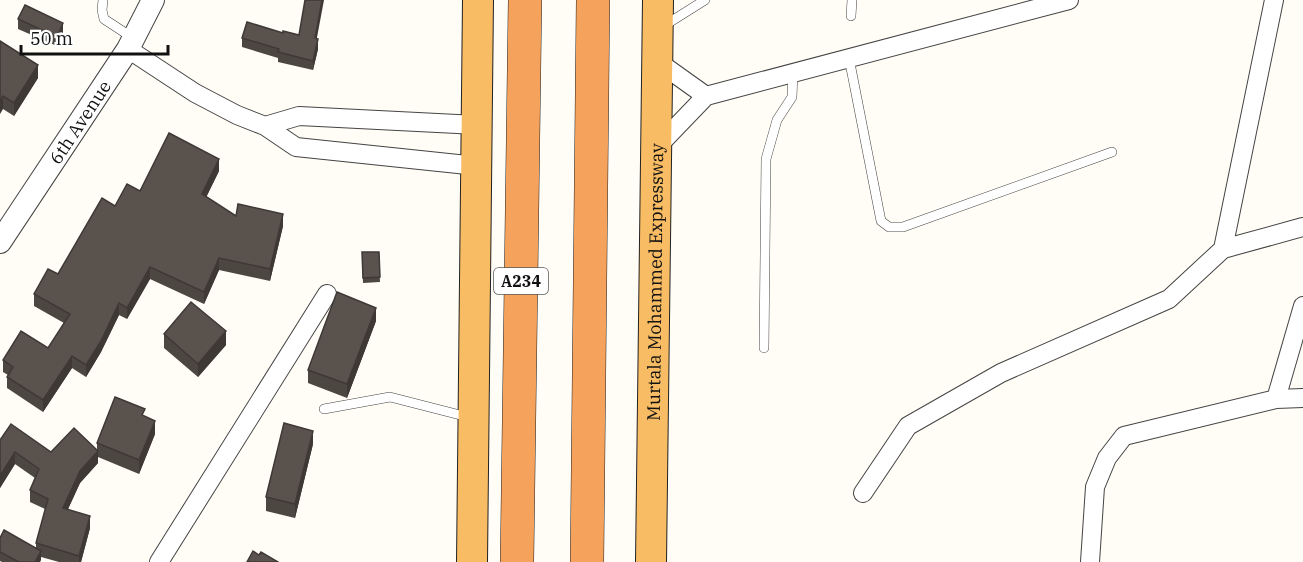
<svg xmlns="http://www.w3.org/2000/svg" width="1303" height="562" font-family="'IBM Plex Serif',serif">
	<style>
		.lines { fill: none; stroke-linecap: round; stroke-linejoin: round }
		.service-casing { stroke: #444; stroke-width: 10 }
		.minor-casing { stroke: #444; stroke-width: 20 }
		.tertiary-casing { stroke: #444; stroke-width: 24 }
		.trunk-casing { stroke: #222; stroke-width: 32 }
		.motorway-casing { stroke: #222; stroke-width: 34 }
		.service { stroke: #fff; stroke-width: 9 }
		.minor { stroke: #fff; stroke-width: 18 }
		.tertiary { stroke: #fff; stroke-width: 22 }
		.trunk { stroke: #f7bc64; stroke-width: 30 }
		.motorway { stroke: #f5a25d; stroke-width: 33 }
		.wall { fill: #4d4742 }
		.shaded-wall { fill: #3f3936 }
		.building { fill: #5a524d; stroke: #3f3936; stroke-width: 1.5 }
		.labels { text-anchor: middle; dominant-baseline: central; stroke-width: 6; stroke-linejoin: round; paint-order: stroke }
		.shield { fill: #fff; stroke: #585858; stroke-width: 1.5 }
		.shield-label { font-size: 16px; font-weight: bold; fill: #111 }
		.street-label { font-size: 18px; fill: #111; stroke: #fff }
	</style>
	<rect width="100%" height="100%" fill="#fffdf5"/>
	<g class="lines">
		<g class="service-casing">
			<path id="service" d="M103,0L102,10L104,19L133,38
				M851,16L852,0
				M662,27L705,0
				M849,58L881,221L889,227H903L1112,152
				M764,348L766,159L777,120L792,97L793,73
				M324,409L390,397L468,417"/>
		</g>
		<g class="minor-casing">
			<path id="minor" d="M128,49L195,93L237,115L265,126L296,147L477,166
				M657,61L706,96
				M265,126L299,116L477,125
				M656,148L706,96L1069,0
				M1223,249L1274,0
				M1276,399L1303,306
				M863,493L908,426L1001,373L1169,299L1223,249L1303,227
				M159,562L327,294
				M1090,562L1095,487L1107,458L1124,436L1276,399L1303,398"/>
		</g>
		<g class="tertiary-casing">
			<g id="tertiary">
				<path id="s1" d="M0,242L128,49L153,0"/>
			</g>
		</g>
		<g class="trunk-casing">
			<g id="trunk">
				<path d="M472,562L478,0"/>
				<path id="s2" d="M651,562L658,0"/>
			</g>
		</g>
		<g class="motorway-casing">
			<path id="motorway" d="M517,562L525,0
				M587,562L593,0"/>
		</g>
		<use href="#service" class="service"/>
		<use href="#minor" class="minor"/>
		<use href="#tertiary" class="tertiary"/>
		<use href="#trunk" class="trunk"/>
		<use href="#motorway" class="motorway"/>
	</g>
	<path class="wall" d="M18,19L63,32L57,46L18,29Z
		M283,33L316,39L318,49L313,70L278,62V58L242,47V38Z
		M0,41L38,78L14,116L3,109Z
		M219,171L206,197L236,216L283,226L270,281L219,270L204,304L150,279L127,319L119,315L101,352L86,377L72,368L43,412L7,388V377L8,375L3,372V360L48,348L64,323L34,306V294L58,274L115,206L140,191Z
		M362,252H379L380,282L363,283Z
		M376,321L347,398L308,383V370Z
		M164,334L226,345L198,377L164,348Z
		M145,416L155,434L139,474L98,457V463L80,483L68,509L90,528L81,562H59L41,557L40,562H2L0,561V538L36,548V543L45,509L30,502V490L35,478L15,464L0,488V440L51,452L97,450V443Z
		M313,444L295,518L266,511V497Z"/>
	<path class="shaded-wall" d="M322,0H324L315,48V38Z
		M63,23V32L57,46V37Z
		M318,39V49L313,70V61Z
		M38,65V78L14,116V103Z
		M3,96V109L0,114V101Z
		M219,159V171L202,206V194Z
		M283,214V226L270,281V269Z
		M219,258V270L204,304V292Z
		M150,267V279L127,319V308Z
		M119,303V315L101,352L86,377V365Z
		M376,308V321L347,398V384Z
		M226,331V345L198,377V364Z
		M72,356V368L43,412V400Z
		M155,421V434L139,474V460Z
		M313,431V444L295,518V504Z
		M98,451V463L80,483L63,520V508L80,471Z
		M15,452V464L0,488V476Z
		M90,516V528L81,562H79V556Z
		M41,551V560L40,562H35Z"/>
	<path class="building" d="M305,0H322L315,38L318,39L313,61L278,52L279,49L242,38L247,22L283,33V31L299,35Z
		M25,5L63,23L57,37L18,19Z
		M0,41L38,65L14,103L3,96L0,101Z
		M169,133L219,159L202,194L236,216L238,204L283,214L270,269L219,258L204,292L150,267L127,308L119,303L101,341L86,365L72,356L43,400L7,377L13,367L3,360L21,331L48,348L70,314L34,294L48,269L58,274L102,198L115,206L127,184L140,191Z
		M362,252H379L380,277L363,278Z
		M337,292L376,308L347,384L308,370Z
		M191,302L226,331L198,364L164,334Z
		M115,397L145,409L142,415L155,421L139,460L97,443Z
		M284,423L313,431L295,504L266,497Z
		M11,424L51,452L74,428L98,451L80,471L63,508L90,516L79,556L36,543L48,499L30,490L39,469L15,452L0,476V440Z
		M4,530L41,551L35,562H19L0,552V538Z
		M253,551L259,555L261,552L278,562H247Z"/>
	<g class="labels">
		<rect class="shield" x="494" y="268" width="54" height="26" rx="4.5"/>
		<g class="shield-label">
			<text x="521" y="281">A234</text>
		</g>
		<g class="street-label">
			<text stroke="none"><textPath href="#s1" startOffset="144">6th Avenue</textPath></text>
			<text stroke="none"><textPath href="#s2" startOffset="280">Murtala Mohammed Expressway</textPath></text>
		</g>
	</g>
	<path d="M21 45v9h147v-9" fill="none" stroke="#111111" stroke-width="3"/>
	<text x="30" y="45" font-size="18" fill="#111111" stroke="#ffffff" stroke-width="4.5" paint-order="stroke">50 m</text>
</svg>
